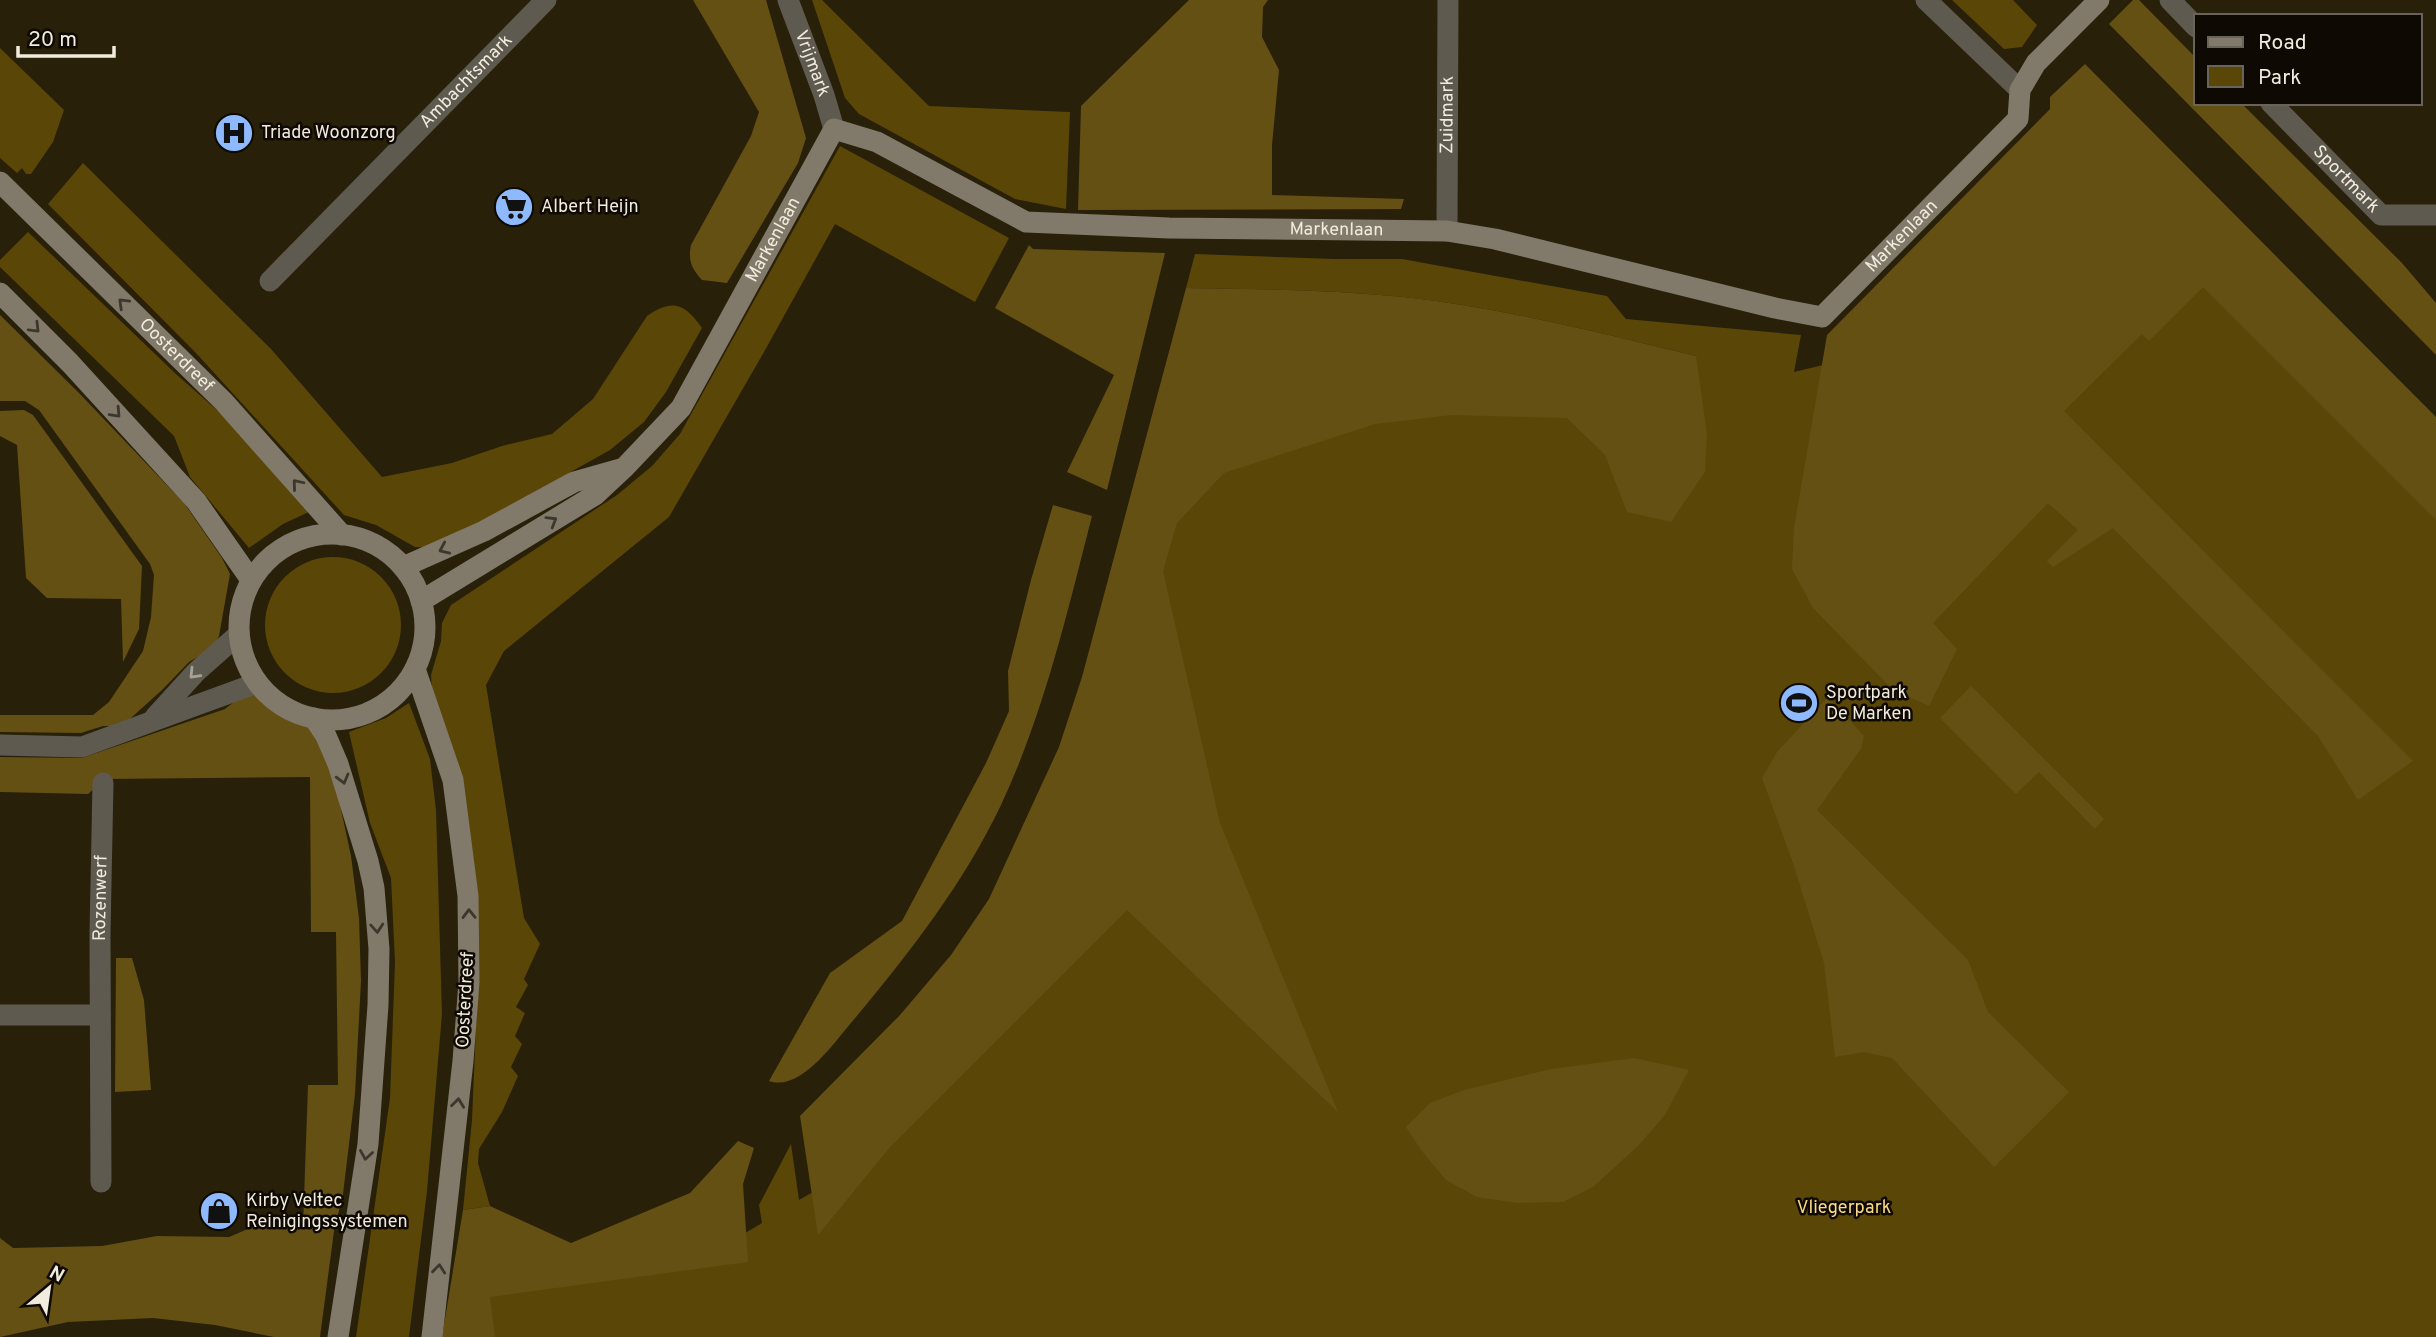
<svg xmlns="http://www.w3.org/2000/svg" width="2436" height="1337" font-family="Overpass,sans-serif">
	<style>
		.green { fill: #5a4606 }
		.forest { fill: #655013 }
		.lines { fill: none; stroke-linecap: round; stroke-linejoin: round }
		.street { stroke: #5e5a50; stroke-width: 21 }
		.secondary { stroke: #817a6a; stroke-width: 21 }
		.oneway { stroke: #3c372c }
		.oneway2 { stroke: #a7a296 }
		.labels { text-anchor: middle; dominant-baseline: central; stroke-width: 5; stroke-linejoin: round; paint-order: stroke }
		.street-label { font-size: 18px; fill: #f0ebdd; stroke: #0e0a03 }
		.poi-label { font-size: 18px; fill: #f0ebdd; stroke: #0e0a03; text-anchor: start }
		.park-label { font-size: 18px; fill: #fbda85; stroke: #0e0a03 }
	</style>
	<rect width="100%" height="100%" fill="#282009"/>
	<path class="green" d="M812,0H822L929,106L1070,112L1066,209L1015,199L859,114L845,98Z
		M1952,0H2013L2037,25L2022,47L2004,49Z
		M0,48L64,110L53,142L31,174H26L22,168L17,173L0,158Z
		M2107,109L2436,448V1337H476L481,1284L725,1245L762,1223L759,1205L791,1144L799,1200L827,1184L1187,818L1137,588L1186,447L1696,356C1600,333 1503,308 1404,297C1332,290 1259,289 1186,288L1195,254L1334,259H1402L1607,296L1626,319L1801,335L1794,372L1856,357Z
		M840,146L1009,238L975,302L835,224L764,352L669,517L504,651L486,685L524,918L540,944L524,979L528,985L516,1007L525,1013L515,1036L522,1044L511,1067L518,1076L502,1112L479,1149L478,1163L490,1206L463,1210L472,1120L477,1003L432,692L431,675L441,641L442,623L451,605L617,495L652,466L680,434Z
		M83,163L271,349L382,477L452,463L502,446L552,434L593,399L647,316C673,298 685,304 702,328L666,392L644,422L610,450L435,548L415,547L376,525L344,515L195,352L48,204Z
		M28,232L177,375L251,440L311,511L283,524L249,548L190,477L174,436L0,267V260Z
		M265 625a68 68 0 1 1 136 0a68 68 0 1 1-136 0Z
		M409,703L430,759L436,810L442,1014L427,1191L409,1337H356L390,1098L395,962L391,878L370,823L349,732L386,718Z"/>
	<path class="forest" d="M693,0H766L806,138L798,163L727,283L702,280C691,268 688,260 691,245L751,136L759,112Z
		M1189,0H1268L1263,7L1262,37L1279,70L1272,145V195L1404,199L1401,209L1078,210L1081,106Z
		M2133,0H2139L2196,58V103H2241L2402,263L2436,303V355L2109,24Z
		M2085,64L2436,417V520L2203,287L2149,341L2142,334L2064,411L2413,761L2358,800L2318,736L2113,528L2053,567L2047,561L2078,530L2048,503L1933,623L1957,649L1929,706L1893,690L1813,608L1792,569L1794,528L1827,335L2050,109V97Z
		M1029,245L1033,249L1165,253L1107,490L1067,472L1114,375L995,308Z
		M1186,288C1259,289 1332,290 1404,297C1503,308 1600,333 1696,356L1707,434L1705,472L1671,522L1627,512L1605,455L1567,418L1452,415L1375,424L1224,473L1177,523L1163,571L1220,823L1338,1112L1127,910L891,1146L818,1235L800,1116L900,1015L951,955L989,899L1059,747L1082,677Z
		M0,315L79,393L184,503L222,558L230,574L219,636L213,648L189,662L162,690L122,726H103L81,733L0,732V715H93L109,702L143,651L151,617L154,575L150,564L39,410L25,401H0Z
		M24,410L33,415L142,566L139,629L123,662L121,599L47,598L26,578L17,445L0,436V411Z
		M1053,505L1092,516C1067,614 1044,713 1001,805C963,885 907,956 851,1023C833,1044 800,1092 769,1081L830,973L902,921L986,763L1009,711L1008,671L1031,580Z
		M1971,686L2104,819L2095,829L2039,772L2016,794L1940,718Z
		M244,694L258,695L286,718L309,727L322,740L334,777L351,856L359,918L361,981L355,1094L343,1194L334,1231L320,1337H274L215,1325L153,1318L68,1322L0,1337V1238L13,1248L102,1246L157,1236L229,1237L257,1225L303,1227L308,1085H338L336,932H311L310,777L105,779L88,794L0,792V757L82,758L225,709Z
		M1828,697L1864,736L1861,749L1817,810L1968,960L1988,1012L2069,1092L1994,1167L1892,1058L1864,1052L1835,1057L1824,963L1793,863L1762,778L1777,752Z
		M116,958H132L144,1000L151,1090L115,1092Z
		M1634,1058L1689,1070L1665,1115L1638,1146L1593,1187L1563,1202L1517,1203L1477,1197L1446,1180L1421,1150L1406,1127L1430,1103L1461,1091L1551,1069Z
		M738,1141L754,1148L743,1184L748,1262L490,1297L495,1337H442L463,1210L490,1206L571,1243L690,1193Z"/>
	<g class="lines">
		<g class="street">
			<path id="s1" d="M788,0L824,95L834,129"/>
			<path d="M1926,0L2020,90"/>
			<path d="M2170,0L2196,27"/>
			<path id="s2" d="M2271,103L2381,215H2436"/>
			<path id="s3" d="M1447,231L1448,0"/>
			<path id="s4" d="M270,281L546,0"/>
			<path d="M155,717L196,672L239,634"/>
			<path d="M0,745L82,747L257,683"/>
			<path d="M0,1015H100"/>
			<path id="s5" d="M101,1182L100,933L103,783"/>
		</g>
		<g class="secondary">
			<path id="s6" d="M0,182L224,402L342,535"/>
			<path d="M0,293L70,363L196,501L251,580"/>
			<circle cx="332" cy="627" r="93"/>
			<path d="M403,567L484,531L574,482L620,469"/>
			<path id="s7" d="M421,601L595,495L625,467L681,408L834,129L877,142L1026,222L1169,228L1447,231L1495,239L1775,308L1822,317L2018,119L2020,90L2036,63L2099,0"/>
			<path d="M415,669L453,780L468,896L469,982L463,1061L432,1337"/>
			<path d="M314,718L326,736L338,764L368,861L374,888L379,949L378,1005L368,1144L338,1337"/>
		</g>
	</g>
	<defs><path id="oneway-chevron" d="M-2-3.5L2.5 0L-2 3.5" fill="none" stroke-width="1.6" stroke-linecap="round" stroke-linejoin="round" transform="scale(1.75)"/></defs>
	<g class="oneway">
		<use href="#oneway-chevron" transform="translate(123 303) rotate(-136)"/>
		<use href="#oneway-chevron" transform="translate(35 328) rotate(45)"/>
		<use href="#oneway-chevron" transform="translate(116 413) rotate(47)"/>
		<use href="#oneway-chevron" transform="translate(297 484) rotate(-130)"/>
		<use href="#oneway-chevron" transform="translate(552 521) rotate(-31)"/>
		<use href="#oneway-chevron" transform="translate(444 549) rotate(156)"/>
		<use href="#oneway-chevron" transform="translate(343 779) rotate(75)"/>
		<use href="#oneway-chevron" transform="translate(469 914) rotate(-91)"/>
		<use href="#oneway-chevron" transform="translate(377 928) rotate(86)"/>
		<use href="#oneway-chevron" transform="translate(458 1103) rotate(-83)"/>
		<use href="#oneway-chevron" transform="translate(366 1155) rotate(99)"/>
		<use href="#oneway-chevron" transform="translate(439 1269) rotate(-84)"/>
	</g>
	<use class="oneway2" href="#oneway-chevron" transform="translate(194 674) rotate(134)"/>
	<defs>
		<g id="hospital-disc" transform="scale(2.0125)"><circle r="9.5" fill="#8eb9fd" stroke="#0e0a03"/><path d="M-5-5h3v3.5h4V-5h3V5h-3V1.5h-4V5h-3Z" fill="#111"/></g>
		<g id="supermarket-disc" transform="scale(2.0125)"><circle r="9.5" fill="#8eb9fd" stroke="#0e0a03"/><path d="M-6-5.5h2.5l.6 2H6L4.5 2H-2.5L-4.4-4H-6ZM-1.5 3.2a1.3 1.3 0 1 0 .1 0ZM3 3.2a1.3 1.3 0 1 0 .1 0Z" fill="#111"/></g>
		<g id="stadium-disc" transform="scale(2.0125)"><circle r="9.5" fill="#8eb9fd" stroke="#0e0a03"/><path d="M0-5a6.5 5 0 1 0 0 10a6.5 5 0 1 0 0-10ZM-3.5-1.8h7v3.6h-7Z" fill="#111"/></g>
		<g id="shop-disc" transform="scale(2.0125)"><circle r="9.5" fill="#8eb9fd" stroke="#0e0a03"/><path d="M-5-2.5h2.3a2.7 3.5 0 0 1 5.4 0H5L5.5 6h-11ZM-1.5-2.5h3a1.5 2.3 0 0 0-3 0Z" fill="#111"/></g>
	</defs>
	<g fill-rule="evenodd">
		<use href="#hospital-disc" x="234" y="133"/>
		<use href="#supermarket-disc" x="514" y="207"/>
		<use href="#stadium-disc" x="1799" y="703"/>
		<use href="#shop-disc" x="219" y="1211"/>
	</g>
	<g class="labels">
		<g class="street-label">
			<text stroke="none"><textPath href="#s1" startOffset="68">Vrijmark</textPath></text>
			<text stroke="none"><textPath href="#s4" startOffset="280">Ambachtsmark</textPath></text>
			<text stroke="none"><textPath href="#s3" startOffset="116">Zuidmark</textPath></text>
			<text stroke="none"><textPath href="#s2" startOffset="107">Sportmark</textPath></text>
			<text stroke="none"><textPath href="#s7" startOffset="1169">Markenlaan</textPath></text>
			<text stroke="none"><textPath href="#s7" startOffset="1778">Markenlaan</textPath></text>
			<text stroke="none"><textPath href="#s7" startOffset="518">Markenlaan</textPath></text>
			<text stroke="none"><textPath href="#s6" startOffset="247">Oosterdreef</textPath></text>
			<text stroke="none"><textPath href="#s5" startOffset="284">Rozenwerf</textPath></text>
			<text transform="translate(466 1000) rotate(-87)">Oosterdreef</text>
		</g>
		<g class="poi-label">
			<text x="261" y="133">Triade Woonzorg</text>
			<text x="541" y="207">Albert Heijn</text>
			<text x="1826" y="693">Sportpark<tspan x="1826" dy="21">De Marken</tspan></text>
			<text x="246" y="1201">Kirby Veltec<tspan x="246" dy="21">Reinigingssystemen</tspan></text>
		</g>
		<g class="park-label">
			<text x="1844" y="1208">Vliegerpark</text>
		</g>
	</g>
	<rect x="2194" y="14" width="228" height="91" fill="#0e0a03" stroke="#68645a" stroke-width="2"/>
	<rect x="2208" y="37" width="35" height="10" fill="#817a6a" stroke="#68645a" stroke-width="2"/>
	<text x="2258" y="49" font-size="21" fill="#f0ebdd">Road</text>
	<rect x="2208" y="66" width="35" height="21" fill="#5a4606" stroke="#68645a" stroke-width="2"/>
	<text x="2258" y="84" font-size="21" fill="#f0ebdd">Park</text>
	<g transform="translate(49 1288) rotate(29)" stroke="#0e0a03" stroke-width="5" paint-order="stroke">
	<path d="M0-5L12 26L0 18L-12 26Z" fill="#f0ebdd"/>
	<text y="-10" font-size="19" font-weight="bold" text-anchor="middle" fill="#f0ebdd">N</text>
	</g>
	<path d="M18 46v10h96v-10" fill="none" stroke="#f0ebdd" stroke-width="3.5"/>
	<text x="28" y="46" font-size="21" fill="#f0ebdd" stroke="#0e0a03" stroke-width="5" paint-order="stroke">20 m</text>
</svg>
